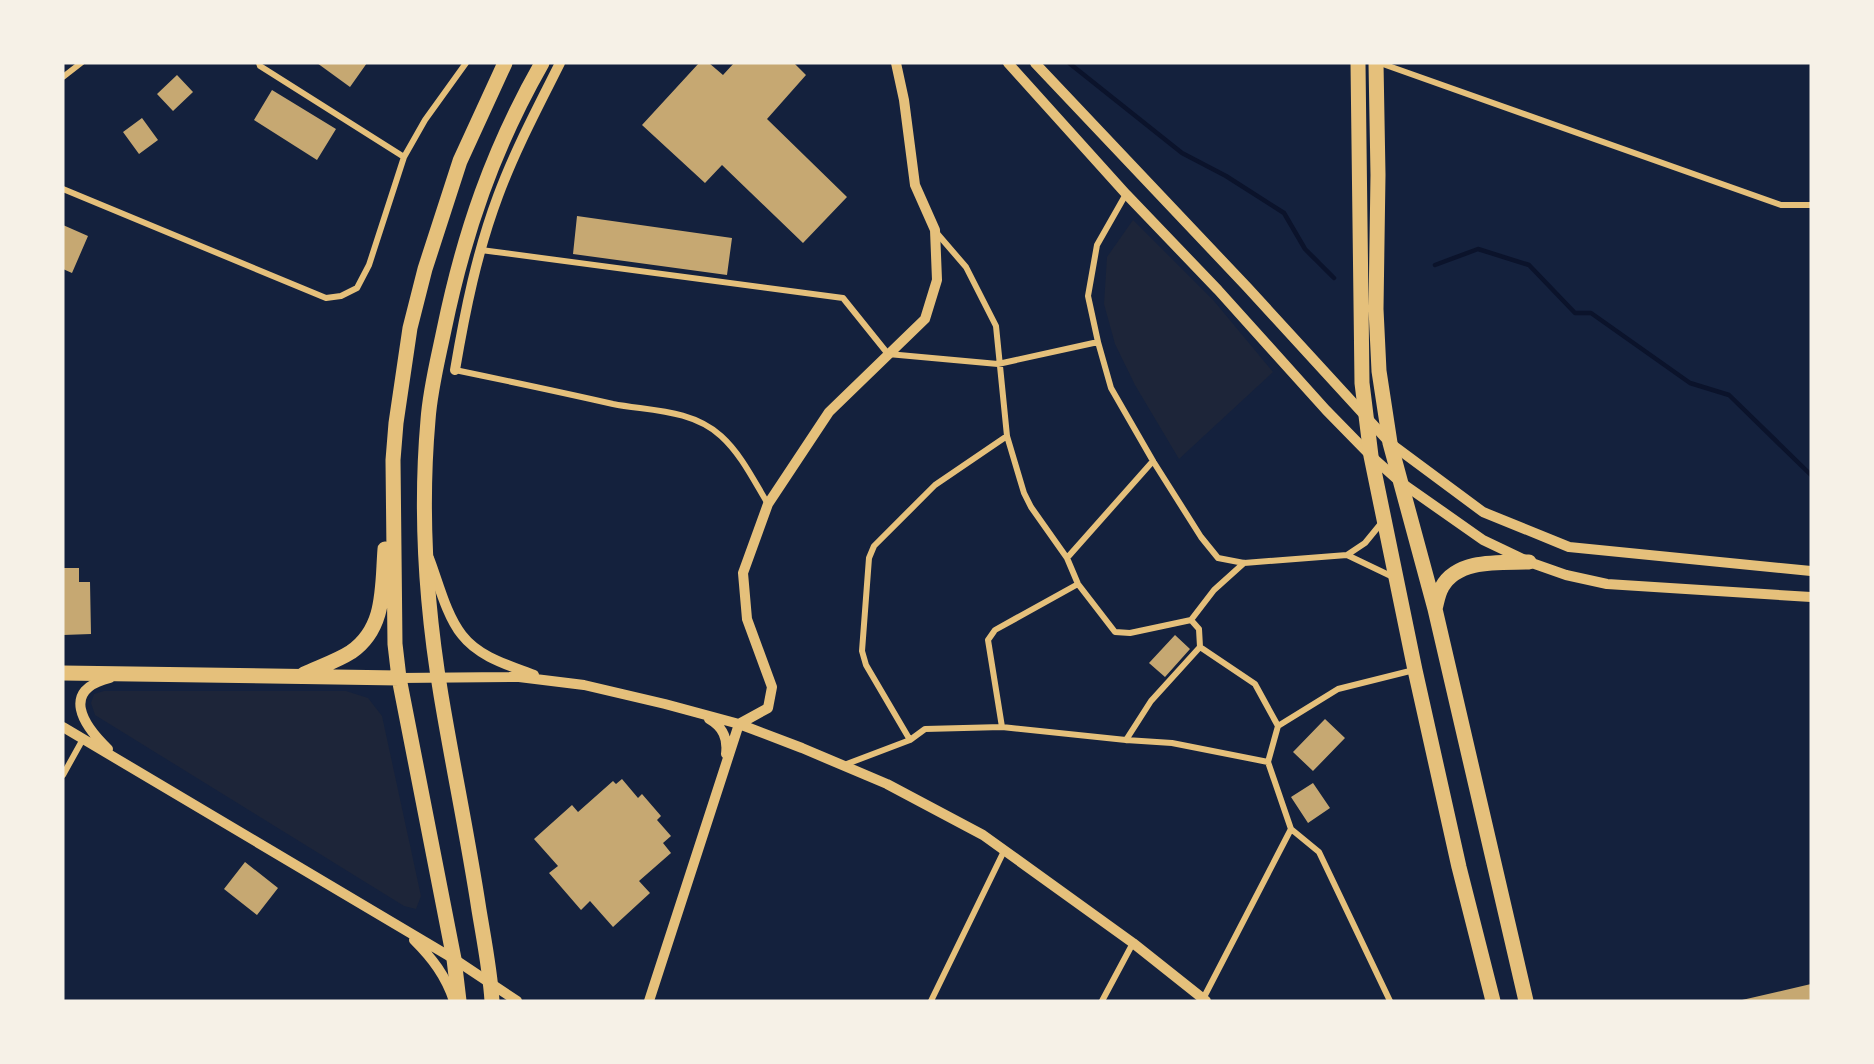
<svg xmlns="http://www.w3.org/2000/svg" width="1874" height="1064" font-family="Signika,sans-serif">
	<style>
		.green { fill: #1d2539 }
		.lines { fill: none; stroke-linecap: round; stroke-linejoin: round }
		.stream { stroke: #0b132b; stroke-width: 4.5 }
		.building { fill: #c6a872 }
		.minor { stroke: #e5c07b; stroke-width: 6 }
		.tertiary { stroke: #e5c07b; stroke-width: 10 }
		.primary { stroke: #e5c07b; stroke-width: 15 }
	</style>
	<rect width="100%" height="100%" fill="#14213d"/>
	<path class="green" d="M1133,220L1214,301L1273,372L1179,459L1135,385L1115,344L1104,304L1107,257Z
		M104,691H346L368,698L382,716L421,896L416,909L404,906L95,715L91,703L94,694Z"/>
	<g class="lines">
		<path class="stream" d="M1069,63L1182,153L1226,176L1284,213L1305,249L1334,278
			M1435,265L1478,249L1529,265L1575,313H1591L1690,383L1729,395L1811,475"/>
	</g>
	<path class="building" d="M317,63H367L350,87Z
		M699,63H709L723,75L734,63H794L806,75L767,119L847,197L803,243L722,165L705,183L642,125Z
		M177,75L193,92L173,111L157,94Z
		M272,90L336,129L317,160L254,120Z
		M142,118L158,140L139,154L123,132Z
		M577,216L732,238L727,275L573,254Z
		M63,225L88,236L72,273L63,269Z
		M63,568H79V582H90L91,634L63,635Z
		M1175,635L1190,649L1165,677L1149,663Z
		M1325,719L1345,738L1313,771L1293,752Z
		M622,779L638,798L642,794L661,816L657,820L671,836L663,843L671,853L639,881L650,893L613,927L590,901L581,910L549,873L558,866L534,839L572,805L578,812L613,781L616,784Z
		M1313,783L1330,808L1308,823L1291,797Z
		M245,862L278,888L257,915L224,889Z
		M1811,984V1001H1742V1000Z"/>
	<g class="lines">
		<path class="minor" d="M259,63L260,66L404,157
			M1380,63L1781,205H1811
			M63,77L81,63
			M63,189L326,298L341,296L357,288L369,265L404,157L425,120L466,63
			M1126,194L1097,245L1088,296L1098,342L1111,388L1153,461L1201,537L1218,558L1244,563L1347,555L1393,577
			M935,231L966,267L996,326L1007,436L1024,493L1031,507L1067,558L1078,584L1115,632L1130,633L1191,620
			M481,250L843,298L888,354L998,364L1098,342
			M455,370C508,381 560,392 613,404C649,411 691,409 721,436C741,454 754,481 768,504
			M1347,555L1365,543L1383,521
			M1067,558L1153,461
			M1191,620L1199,629L1200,647L1255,684L1278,726
			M1191,620L1214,590L1244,563
			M1002,727L988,640L995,630L1078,584
			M910,740L866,665L862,651L869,558L874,546L935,485L1007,436
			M1126,740L1151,701L1200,647
			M1268,762L1278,726L1338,689L1414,670
			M844,765L910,740L925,729L1002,727L1126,740L1172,743L1268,762L1291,829L1319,852L1390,1001
			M63,775L83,739
			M1203,999L1291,829
			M931,1001L1004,851
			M1102,1001L1133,943"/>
		<path class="tertiary" d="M1008,63L1126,194L1218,290L1326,410L1371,456L1399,481L1483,540L1529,562L1566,575L1607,584L1811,597
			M1035,63L1247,287L1390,443L1483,512L1569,547L1811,571
			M455,370C465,311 477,252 498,196C515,150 538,107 560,63
			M429,558C438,581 446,615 462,635C479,657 508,665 534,675
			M399,678L519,677L584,685L665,704L739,724L802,748L887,784L983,835L1133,943L1206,1001
			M709,719C723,727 728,738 726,754
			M63,727L454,959L517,1001
			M108,749C83,725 60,690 110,678
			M414,940C432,958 446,976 454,1001
			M649,1001L739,724L768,708L772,687L747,619L743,573L768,504L829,412L925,319L937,280L935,230L915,185L904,100L896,63"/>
		<path class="primary" d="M1358,63L1362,383L1371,456L1415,670L1459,867L1493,1001
			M1376,63L1378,175L1376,309L1379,371L1390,443L1435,609L1526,1001
			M1435,609C1437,602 1438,593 1442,587C1458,558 1502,563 1529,562
			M63,673L399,678
			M304,674C319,667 337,661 351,652C386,628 382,587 385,549
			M459,1001L454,959L399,678L395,644L393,460L396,423L410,328L425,269L460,161L505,63
			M492,1001C490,970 484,940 479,910C468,838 453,767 441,695C426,605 420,511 428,420C430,390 438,359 444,330C464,233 493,149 542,63"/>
	</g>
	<rect width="1874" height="1064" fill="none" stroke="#f6f1e7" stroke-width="129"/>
</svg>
